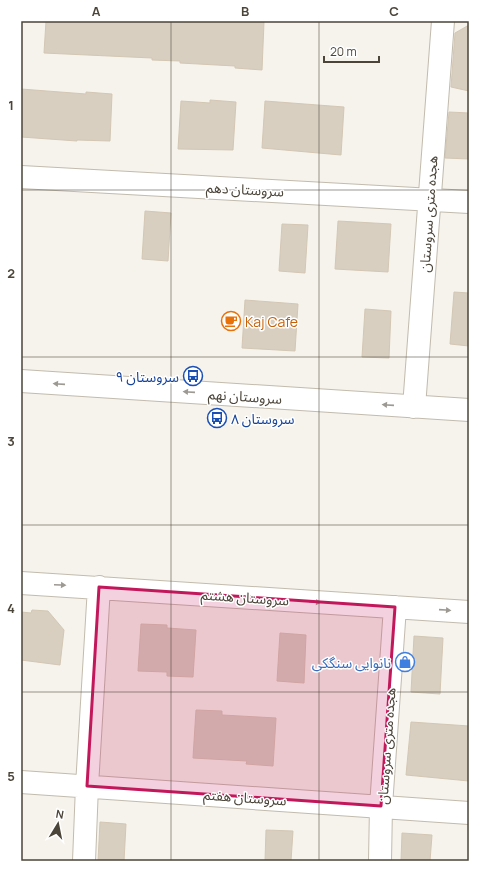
<svg xmlns="http://www.w3.org/2000/svg" width="490" height="882" font-family="Manrope,'Noto Sans Arabic',sans-serif">
	<style>
		.building { fill: #d8cfc1; stroke: #d3c7b4 }
		.lines { fill: none; stroke-linecap: round; stroke-linejoin: round }
		.minor-casing { stroke: #c2bbae; stroke-width: 24 }
		.minor { stroke: #fff; stroke-width: 22 }
		.oneway { fill: #9c9892 }
		.marked { fill: #c2185b; fill-opacity: 0.2; stroke: #c2185b; stroke-width: 3; stroke-linejoin: round }
		.grid { fill: none; stroke: #4b4439; stroke-width: 1; stroke-opacity: 0.55 }
		.labels { text-anchor: middle; dominant-baseline: central; stroke-width: 3; stroke-linejoin: round; paint-order: stroke }
		.street-label { font-size: 14px; fill: #4b4439; stroke: #fff }
		.food-label { font-size: 14px; fill: #c56008; stroke: #fff; text-anchor: start }
		.transit-label { font-size: 14px; fill: #164399; stroke: #fff; text-anchor: end }
		.shop-label { font-size: 14px; fill: #366cbe; stroke: #fff; text-anchor: end }
		.neatline { fill: none; stroke: #4b4439; stroke-width: 1.5 }
		.grid-label { font-size: 13px; text-anchor: middle; font-weight: bold; fill: #4b4439 }
	</style>
	<rect width="100%" height="100%" fill="#f6f3ec"/>
	<path class="building" d="M46,21L264,22L262,70L235,68V66L180,63V61L152,60V58L44,53Z
		M469,25V91L451,87L455,33Z
		M21,89L86,94V92L112,94L110,141L77,140V141L21,137Z
		M210,100L236,102L233,150L178,149L181,101L210,103Z
		M265,101L344,107L341,155L262,148Z
		M449,112L469,113V159L445,158Z
		M145,211L171,213L168,261L142,259Z
		M338,221L391,224L388,272L335,269Z
		M282,224L308,225L305,273L279,271Z
		M454,292L469,293V346L450,344Z
		M245,300L298,304L295,351L242,348Z
		M365,309L391,311L389,358L362,357Z
		M32,610L48,611L64,630L60,665L21,660V612L31,613Z
		M141,624L167,625V628L196,630L193,677L167,676V672L138,671Z
		M280,633L306,635L304,683L277,681Z
		M414,636L443,638L440,694L411,692Z
		M196,710L222,711V715L276,718L273,766L246,764L247,761L193,758Z
		M411,722L469,726V781L406,775Z
		M100,822L126,824L124,861H98Z
		M266,830L293,831L291,861H265Z
		M402,833L432,835L430,861H401Z"/>
	<g class="lines">
		<g class="minor-casing">
			<path id="minor" d="M21,177L469,202
				M21,381L469,410
				M414,407L443,21
				M21,583L469,612
				M21,782L469,813
				M84,861L87,786L99,587
				M380,861L381,806L395,607"/>
		</g>
		<use href="#minor" class="minor"/>
	</g>
	<defs><path id="oneway-solid" d="M-6-.8H1V-3.2L6.5 0L1 3.2V.8H-6Z"/></defs>
	<g class="oneway">
		<use href="#oneway-solid" transform="translate(59 384) rotate(-176)"/>
		<use href="#oneway-solid" transform="translate(189 392) rotate(-176)"/>
		<use href="#oneway-solid" transform="translate(388 405) rotate(-176)"/>
		<use href="#oneway-solid" transform="translate(60 585) rotate(3)"/>
		<use href="#oneway-solid" transform="translate(315 602) rotate(4)"/>
		<use href="#oneway-solid" transform="translate(445 610) rotate(4)"/>
	</g>
	<path class="marked" d="M99,587L395,607L381,806L87,786Z"/>
	<path class="grid" d="M171,21V861M319,21V861M21,190H469M21,357H469M21,525H469M21,692H469"/>
	<defs>
		<g id="cafe-ring" transform="scale(1)"><circle r="9.5" fill="#fff" stroke="#e8710a" stroke-width="1.5"/><path d="M-5.5-4.5H6V0H3Q3 3.5 0 3.5H-2.5Q-5.5 3.5-5.5 0ZM3-3.2v2h1.7v-2ZM-6 4.5H4V6H-6Z" fill="#e8710a"/></g>
		<g id="bus-ring" transform="scale(1)"><circle r="9.5" fill="#fff" stroke="#1a4fb4" stroke-width="1.5"/><path d="M-5-6H5V4H4V6H2V4H-2V6H-4V4H-5ZM-3.5-4V0h7V-4ZM-3.5 1.2v1.5H-2V1.2ZM2 1.2v1.5H3.5V1.2Z" fill="#1a4fb4"/></g>
		<g id="shop-ring" transform="scale(1)"><circle r="9.5" fill="#fff" stroke="#3f7fe0" stroke-width="1.5"/><path d="M-5-2.5h2.3a2.7 3.5 0 0 1 5.4 0H5L5.5 6h-11ZM-1.5-2.5h3a1.5 2.3 0 0 0-3 0Z" fill="#3f7fe0"/></g>
	</defs>
	<g fill-rule="evenodd">
		<use href="#cafe-ring" x="231" y="321"/>
		<use href="#bus-ring" x="193" y="376"/>
		<use href="#bus-ring" x="217" y="418"/>
		<use href="#shop-ring" x="405" y="662"/>
	</g>
	<g class="labels">
		<g class="street-label">
			<text transform="translate(245 189) rotate(3)">سروستان دهم</text>
			<text transform="translate(428 214) rotate(-86)">هجده متری سروستان</text>
			<text transform="translate(245 396) rotate(4)">سروستان نهم</text>
			<text transform="translate(245 597) rotate(4)">سروستان هشتم</text>
			<text transform="translate(386 746) rotate(-86)">هجده متری سروستان</text>
			<text transform="translate(245 797) rotate(4)">سروستان هفتم</text>
		</g>
		<g class="food-label">
			<text x="245" y="321">Kaj Cafe</text>
		</g>
		<g class="transit-label">
			<text x="179" y="376">سروستان ٩</text>
			<text x="231" y="418" text-anchor="start">سروستان ٨</text>
		</g>
		<g class="shop-label">
			<text x="391" y="662">نانوایی سنگکی</text>
		</g>
	</g>
	<rect width="490" height="882" fill="none" stroke="#ffffff" stroke-width="44"/>
	<g transform="translate(58 824) rotate(10)" stroke="#ffffff" stroke-width="3" paint-order="stroke">
	<path d="M0-3L7 15L0 10L-7 15Z" fill="#4b4439"/>
	<text y="-6" font-size="11" font-weight="bold" text-anchor="middle" fill="#4b4439">N</text>
	</g>
	<path d="M324 56v6h55v-6" fill="none" stroke="#4b4439" stroke-width="2"/>
	<text x="330" y="56" font-size="12" fill="#4b4439" stroke="#ffffff" stroke-width="3" paint-order="stroke">20 m</text>
	<rect x="22" y="22" width="446" height="838" class="neatline"/>
	<g class="grid-label">
		<text x="96" y="16">A</text>
		<text x="245" y="16">B</text>
		<text x="394" y="16">C</text>
		<text x="11" y="110">1</text>
		<text x="11" y="278">2</text>
		<text x="11" y="446">3</text>
		<text x="11" y="613">4</text>
		<text x="11" y="781">5</text>
	</g>
</svg>
